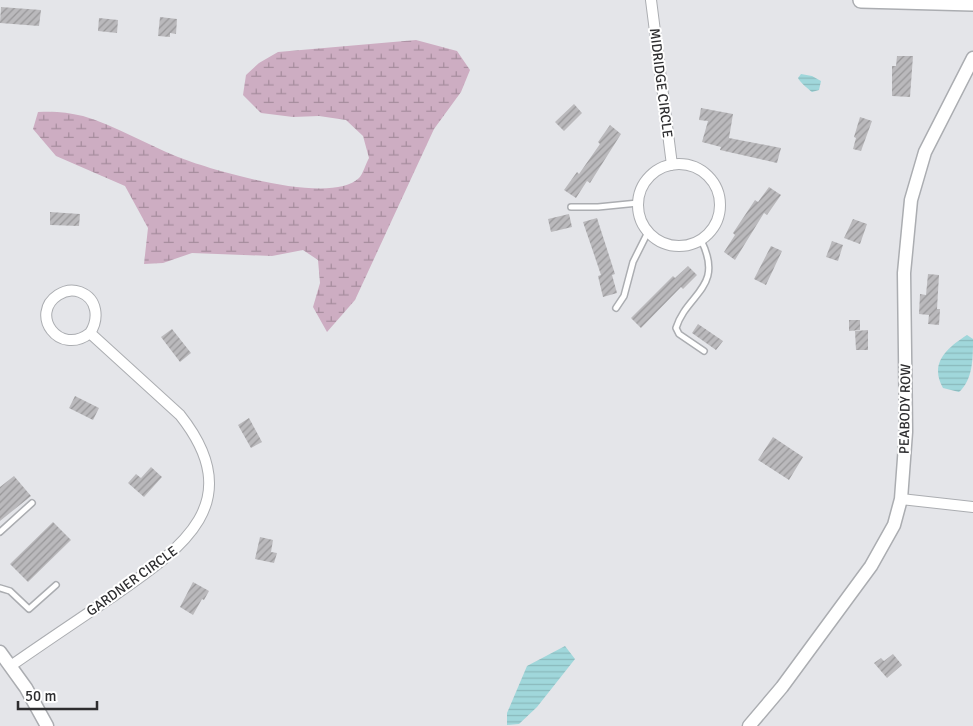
<svg xmlns="http://www.w3.org/2000/svg" width="973" height="726" font-family="Signika,sans-serif">
	<style>
		.wetland { fill: url(#wetland-marsh) }
		.water { fill: url(#water-rules) }
		.building { fill: url(#building-hatch) }
		.lines { fill: none; stroke-linecap: round; stroke-linejoin: round }
		.service-casing { stroke: #abadb1; stroke-width: 8 }
		.minor-casing { stroke: #abadb1; stroke-width: 12 }
		.tertiary-casing { stroke: #abadb1; stroke-width: 15 }
		.secondary-casing { stroke: #abadb1; stroke-width: 18 }
		.service { stroke: #fff; stroke-width: 5 }
		.minor { stroke: #fff; stroke-width: 10 }
		.tertiary { stroke: #fff; stroke-width: 12 }
		.secondary { stroke: #fff; stroke-width: 15 }
		.labels { text-anchor: middle; dominant-baseline: central; stroke-width: 4; stroke-linejoin: round; paint-order: stroke }
		.street-label { font-size: 14px; fill: #2d2d2f; stroke: #fff }
	</style>
	<defs>
		<pattern id="wetland-marsh" width="20" height="14" patternUnits="userSpaceOnUse" patternTransform="scale(1.25)"><rect width="20" height="14" fill="#cdadc2"/><path d="M1 5h8M5 5V1M11 12h8M15 12V8" fill="none" stroke="#a78d9e"/></pattern>
		<pattern id="water-rules" width="6" height="5" patternUnits="userSpaceOnUse" patternTransform="scale(1.25)"><rect width="6" height="5" fill="#a0d7db"/><path d="M0 2.5h6" fill="none" stroke="#8ab9bc"/></pattern>
		<pattern id="building-hatch" width="6" height="6" patternUnits="userSpaceOnUse" patternTransform="scale(1.25)"><rect width="6" height="6" fill="#bab9bc"/><path d="M-1 1l2-2M0 6l6-6M5 7l2-2" fill="none" stroke="#989799"/></pattern>
	</defs>
	<rect width="100%" height="100%" fill="#e4e5e9"/>
	<path class="wetland" d="M416,40L457,51L470,70L461,92L434,129L355,300L327,332L313,307L320,283L318,260L303,250L272,256L192,253L163,263L144,264L148,228L125,186L56,156L33,129L38,112C54,111 67,112 83,116C116,126 146,144 178,157C211,170 331,206 359,178C363,174 366,163 369,158L363,136L346,120L319,116L293,117L261,113L243,95L246,75L259,63L278,52Z"/>
	<path class="water" d="M801,74L812,76L821,81L819,90L812,92C808,89 800,82 798,78Z
		M967,335L973,339C973,358 973,380 959,392L943,388C929,363 947,348 967,335Z
		M565,646L575,659L537,707L519,724L507,725V713L527,666Z"/>
	<path class="building" d="M1,7L41,10L39,26L0,23Z
		M160,17L177,19L176,34L170,33V37L158,36Z
		M99,18L118,20L117,33L98,31Z
		M897,56H913L910,97L892,96V66H896Z
		M574,104L582,113L564,131L555,122Z
		M701,108L733,114L729,138L781,148L777,163L720,150L721,147L702,142L708,121L699,120Z
		M860,117L872,121L861,151L853,149L856,138L854,137Z
		M610,125L621,134L590,183L587,181L576,198L564,190L577,172L579,174L600,144L598,142Z
		M769,187L781,195L767,215L764,213L735,260L724,252L735,235L733,233L755,200L758,202Z
		M50,212L80,214L79,226L50,225Z
		M569,214L572,227L551,232L548,219Z
		M597,218L615,274L612,275L617,293L603,297L598,276L601,275L583,222Z
		M853,219L867,224L860,244L844,238Z
		M832,241L843,245L838,261L826,257Z
		M771,246L782,251L766,285L754,279Z
		M688,266L697,275L683,289L681,287L641,328L631,318L673,276L675,278Z
		M928,274L939,275L937,309H940L939,325L928,324L929,315L919,314L920,294L926,295Z
		M849,320H860V330L849,331Z
		M698,324L723,341L716,350L692,333Z
		M172,329L191,353L180,362L161,337Z
		M868,330V350H856L855,331Z
		M75,396L99,408L93,420L69,408Z
		M249,418L262,442L251,448L238,425Z
		M773,437L803,457L789,480L758,460Z
		M151,467L162,477L144,497L128,483L136,474L141,478Z
		M14,476L31,496L0,521V487Z
		M53,522L71,540L28,582L10,564Z
		M260,537L273,540L271,552L277,553L274,563L255,559Z
		M193,582L209,591L204,600L202,599L193,615L180,607Z
		M893,654L902,665L887,678L874,663L881,658L884,661Z"/>
	<g class="lines">
		<g class="service-casing">
			<path id="service" d="M571,207H598L638,203
				M701,240C725,288 687,293 676,328L679,334L704,351
				M616,308L624,296L633,262L648,232
				M0,532L32,503
				M0,588L10,591L29,609L56,585"/>
		</g>
		<g class="minor-casing">
			<path id="minor" d="M651,0L672,165
				M638 205a41 41 0 1 1 82 0a41 41 0 1 1-82 0Z
				M901,499L973,507
				M12,665C45,642 78,620 112,597C181,549 250,503 180,415L90,333C99,319 98,299 80,292C72,289 64,291 58,295C29,314 59,357 90,333"/>
		</g>
		<g class="tertiary-casing">
			<path id="tertiary" d="M0,652L26,688L47,726
				M749,726L782,687L871,566L894,525L901,499L906,432L904,273L911,200L925,152L973,58"/>
		</g>
		<g class="secondary-casing">
			<path id="secondary" d="M861,0L973,3"/>
		</g>
		<use href="#service" class="service"/>
		<use href="#minor" class="minor"/>
		<use href="#tertiary" class="tertiary"/>
		<use href="#secondary" class="secondary"/>
	</g>
	<g class="labels">
		<g class="street-label">
			<text transform="translate(661 83) rotate(83)">MIDRIDGE CIRCLE</text>
			<text transform="translate(905 409) rotate(-89)">PEABODY ROW</text>
			<text transform="translate(132 581) rotate(-36)">GARDNER CIRCLE</text>
		</g>
	</g>
	<path d="M18 701v8h79v-8" fill="none" stroke="#2d2d2f" stroke-width="2.5"/>
	<text x="25" y="701" font-size="15" fill="#2d2d2f" stroke="#ffffff" stroke-width="4" paint-order="stroke">50 m</text>
</svg>
